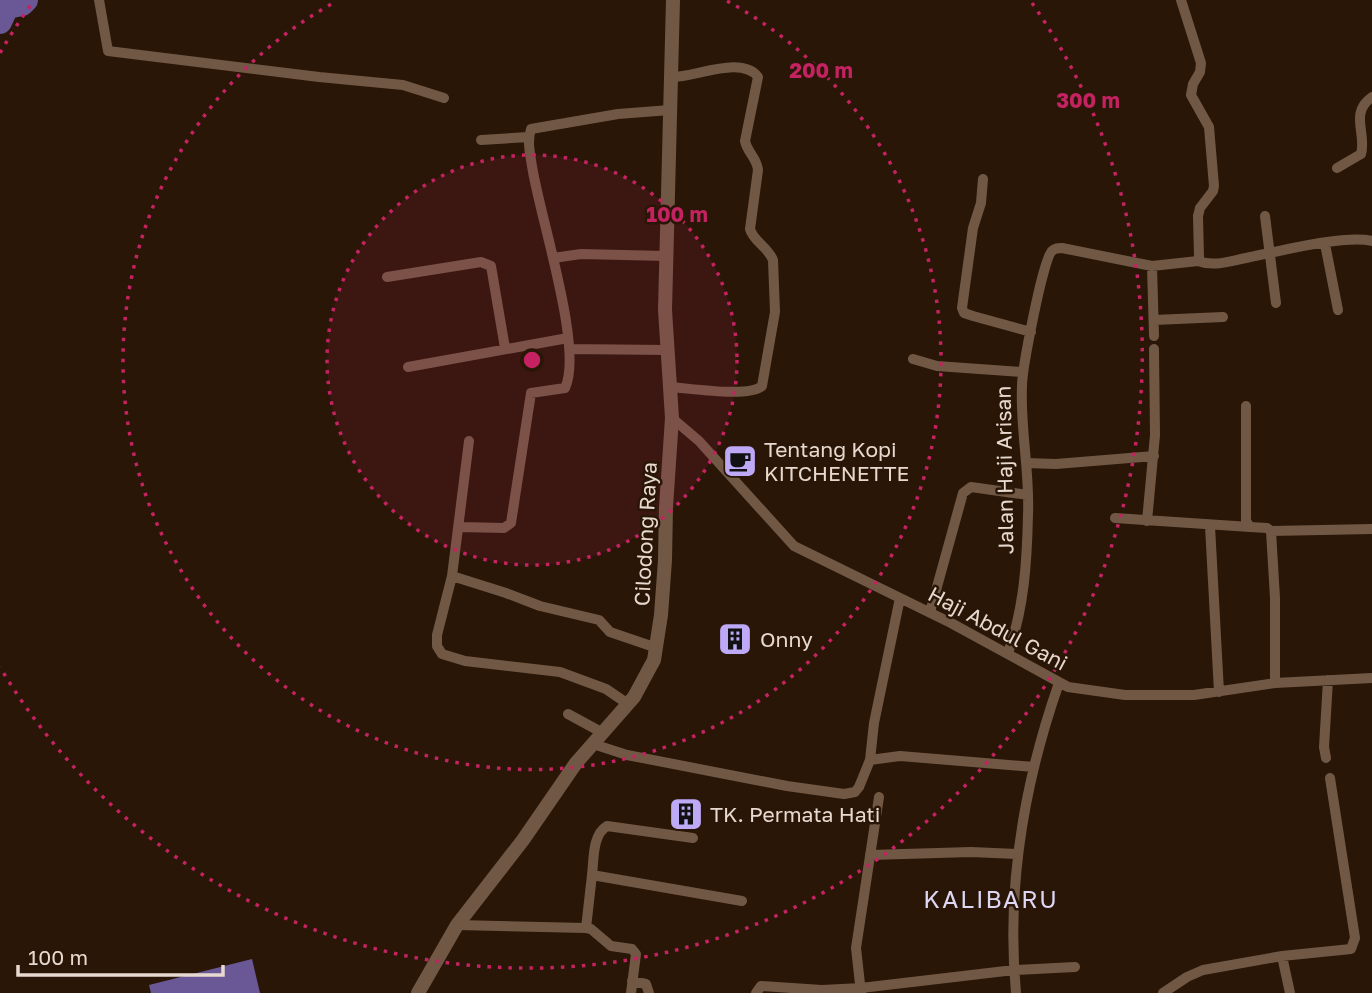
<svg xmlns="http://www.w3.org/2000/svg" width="1372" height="993" font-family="'Golos Text',sans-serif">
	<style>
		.water { fill: #6a5896 }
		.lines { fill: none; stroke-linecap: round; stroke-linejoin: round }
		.river { stroke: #6a5896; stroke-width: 24 }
		.minor { stroke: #715845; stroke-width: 10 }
		.tertiary { stroke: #715845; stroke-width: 14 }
		.ring { fill: none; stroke: #c42261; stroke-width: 3.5; stroke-dasharray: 3.5 7 }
		.labels { text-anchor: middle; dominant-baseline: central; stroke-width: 5; stroke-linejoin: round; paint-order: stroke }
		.poi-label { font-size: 21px; fill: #e7d9cf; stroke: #291606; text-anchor: start }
		.street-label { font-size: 21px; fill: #e7d9cf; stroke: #291606 }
		.quarter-label { font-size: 24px; letter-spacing: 2px; fill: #ddd7f4; stroke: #291606 }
		.centre { fill: #c42261; stroke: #291606; stroke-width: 3.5 }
		.ring-label { font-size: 21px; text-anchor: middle; font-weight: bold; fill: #c42261; stroke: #291606; stroke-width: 5; stroke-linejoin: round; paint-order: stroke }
	</style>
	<rect width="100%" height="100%" fill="#291606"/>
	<path class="water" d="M252,959L260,993H151L149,985Z"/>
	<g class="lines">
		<path class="river" d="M0,22L7,7L22,4L26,0"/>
		<path class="minor" d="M99,0L108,51L319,77L403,85L444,98
			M481,140L528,137
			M1337,168L1361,154C1367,134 1349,113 1372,97
			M983,179L981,203L973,228L962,308L964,313L973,316L1031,332
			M1265,216L1276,303
			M1325,244L1338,310
			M553,258L581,254L666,256
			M1198,261C1214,267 1230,261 1246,258C1276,252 1346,234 1372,241
			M1152,266L1154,336
			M387,277L481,262L491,266L505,348
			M1154,320L1223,317
			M570,349L667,350
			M913,359L937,366L1023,372
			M408,367L568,338
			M669,387C689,388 749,398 762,386L775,312L773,260C768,247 753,241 750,229L758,170C757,158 747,152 745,141L758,77C742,55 696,77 672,77
			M1246,406V521L1250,527L1267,528L1271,531L1275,598V683
			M672,418L699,441L794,546L951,623L1068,687L1125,695H1194L1275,683L1372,678
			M469,441L452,576L437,635V646L442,654L465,661L560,672L606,689L628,704
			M1026,463L1056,464L1154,456
			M1115,518L1250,527
			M1147,521L1155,435L1154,349
			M1210,526L1219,692
			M460,527L504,528L511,523L531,393L565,388C584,349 539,214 532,166C530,154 527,141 531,129L618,114L670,110
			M1271,531L1372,529
			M452,576L506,593L540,606L599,620L610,632L657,648
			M930,612L963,493L971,487L1028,495
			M1008,653C1024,609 1027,562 1028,515C1030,472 1020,429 1022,386C1022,370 1043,258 1052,251C1055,248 1058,248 1062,248L1152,266L1198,261L1199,257L1198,216L1200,208L1213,191L1214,186L1209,127L1191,95L1193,84L1200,72L1201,63L1181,0
			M568,714L603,733
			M593,744L627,755L787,786L844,794L855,792L859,787L870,760L874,723L900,598
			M1326,758L1324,747L1328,680
			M870,760L900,756L1034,767
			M870,855L971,852L1017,854
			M592,875C594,860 592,835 607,826L693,838
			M457,925L586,928L591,929L611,946L632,949L636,954L631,993
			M586,928L592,875L742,901
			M1282,956L1290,993
			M632,981L646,984L649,993
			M756,993L761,986L822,990L861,988L1014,970L1075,967
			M861,993L856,948L879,797
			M1016,993C1006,886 1024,783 1059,683
			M1163,993L1187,977L1203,970L1282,956L1351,949L1355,938L1330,778"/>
		<path class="tertiary" d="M418,993L457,925L523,840L576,763L634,697L654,660L661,615L665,560L666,507L672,418L665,310L673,0"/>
	</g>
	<circle cx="532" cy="360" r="205" fill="#c42261" fill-opacity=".12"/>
	<g class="ring">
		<circle cx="532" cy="360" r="205"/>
		<path d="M727 1A409 409 0 1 1 337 1"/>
		<path d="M0 53A614 614 0 0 1 32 3M1032 3A614 614 0 1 1 0 667"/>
	</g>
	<defs>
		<g id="cafe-square" transform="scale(1.75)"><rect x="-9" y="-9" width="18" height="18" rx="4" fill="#bda9f5" stroke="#291606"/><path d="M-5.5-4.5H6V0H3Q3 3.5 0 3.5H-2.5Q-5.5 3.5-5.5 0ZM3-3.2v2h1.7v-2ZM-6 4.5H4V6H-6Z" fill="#111"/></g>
		<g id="building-square" transform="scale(1.75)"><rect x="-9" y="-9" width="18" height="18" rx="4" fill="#bda9f5" stroke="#291606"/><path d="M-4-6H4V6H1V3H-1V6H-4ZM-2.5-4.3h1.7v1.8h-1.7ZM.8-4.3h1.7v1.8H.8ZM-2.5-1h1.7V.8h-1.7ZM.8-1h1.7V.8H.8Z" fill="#111"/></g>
	</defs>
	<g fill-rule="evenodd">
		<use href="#cafe-square" x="740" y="461"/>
		<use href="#building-square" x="735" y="639"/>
		<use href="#building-square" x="686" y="814"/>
	</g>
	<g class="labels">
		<g class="poi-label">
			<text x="764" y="449">Tentang Kopi<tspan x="764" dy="24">KITCHENETTE</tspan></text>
			<text x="760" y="639">Onny</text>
			<text x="710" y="814">TK. Permata Hati</text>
		</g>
		<g class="street-label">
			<text transform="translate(1004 470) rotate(-91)">Jalan Haji Arisan</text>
			<text transform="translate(645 534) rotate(-87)">Cilodong Raya</text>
			<text transform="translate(998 628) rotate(28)">Haji Abdul Gani</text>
		</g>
		<g class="quarter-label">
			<text x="991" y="898">KALIBARU</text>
		</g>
	</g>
	<circle cx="532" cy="360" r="10" class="centre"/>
	<g class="ring-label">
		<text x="821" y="78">200 m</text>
		<text x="1088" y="108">300 m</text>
		<text x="677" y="222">100 m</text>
	</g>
	<path d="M18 965v10h205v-10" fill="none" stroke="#e7d9cf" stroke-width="3.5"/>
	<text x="28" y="965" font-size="21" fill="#e7d9cf" stroke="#291606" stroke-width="5" paint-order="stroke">100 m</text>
</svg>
